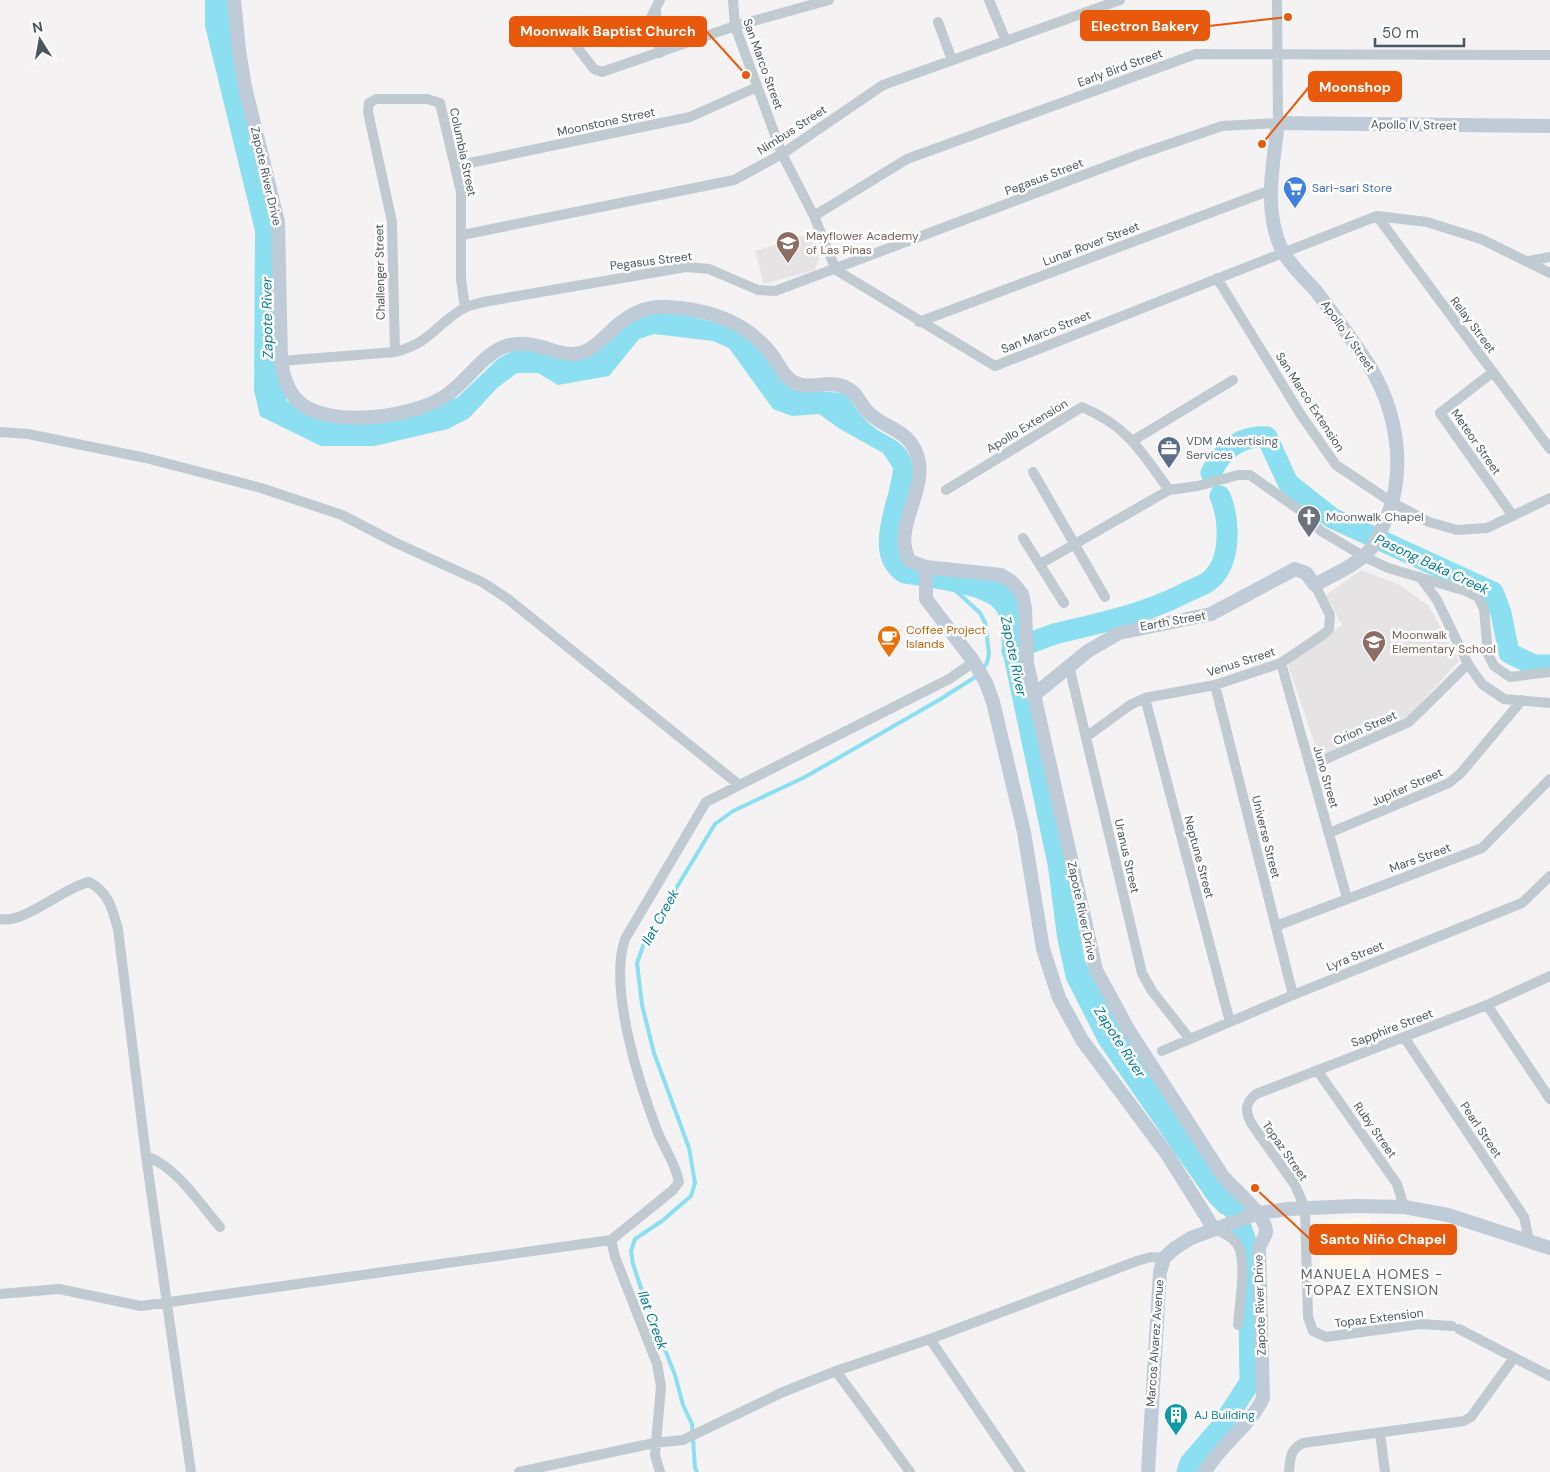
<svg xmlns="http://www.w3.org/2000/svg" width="1550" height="1472" font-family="'DM Sans',sans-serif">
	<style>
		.commercial { fill: #fdf8ed }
		.education { fill: #e5e3e4 }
		.water { fill: #8bdff0 }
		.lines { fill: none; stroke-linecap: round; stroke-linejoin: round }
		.stream { stroke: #8bdff0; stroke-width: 4 }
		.river { stroke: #8bdff0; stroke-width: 21 }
		.street { stroke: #bfcad1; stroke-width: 10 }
		.secondary { stroke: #bfcbd6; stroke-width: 14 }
		.labels { text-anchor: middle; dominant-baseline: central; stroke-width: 5; stroke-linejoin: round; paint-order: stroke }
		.street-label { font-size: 12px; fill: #485660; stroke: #fff }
		.shop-label { font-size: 12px; fill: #366cbe; stroke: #fff; text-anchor: start }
		.education-label { font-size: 12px; fill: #785e54; stroke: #fff; text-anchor: start }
		.service-label { font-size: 12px; fill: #4e5e75; stroke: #fff; text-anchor: start }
		.worship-label { font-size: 12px; fill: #5b616d; stroke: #fff; text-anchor: start }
		.food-label { font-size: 12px; fill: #c56008; stroke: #fff; text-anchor: start }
		.culture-label { font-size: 12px; fill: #0d838f; stroke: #fff; text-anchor: start }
		.water-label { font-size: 14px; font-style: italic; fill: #087d95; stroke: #fff }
		.neighbourhood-label { font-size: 14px; letter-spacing: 1px; fill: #5e6267; stroke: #fff }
		.leader { fill: none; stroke: #e8590c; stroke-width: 2 }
		.callout-dot { fill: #e8590c; stroke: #fff; stroke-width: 2 }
		.callout { fill: #e8590c; stroke: #e8590c; stroke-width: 2 }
		.callout-label { font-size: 14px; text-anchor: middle; font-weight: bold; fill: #fff }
	</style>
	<rect width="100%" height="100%" fill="#f4f2f2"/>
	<path class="commercial" d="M1370,1217V1273L1321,1275L1318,1235L1322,1226L1327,1220Z"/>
	<path class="education" d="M810,234L819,258L815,270L764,284L755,251Z
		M1361,570L1398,584L1429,606L1459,661L1409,716L1319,757L1288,665L1342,625L1326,595Z"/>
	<path class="water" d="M205,0H231L277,226V365L287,401L327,416L418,412L458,397L499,358L525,345L585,357L634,318L667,310L740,329L765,353L793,390L846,393C854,406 862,419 875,428C887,437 904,441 910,457C921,483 899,506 900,532C900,543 908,557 912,568L943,576L991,577L1017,590L1022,634L1019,644L1021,662L1072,887L1085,961L1138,1052L1220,1180L1233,1198L1241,1204V1208L1230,1213L1221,1214L1209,1202L1099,1044L1066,979L1057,937L1048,867L1002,650C1001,638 1003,617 994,608C980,593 923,587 901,583C858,556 890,505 893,468L883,453L840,429L819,414L792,416L773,409L729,348L713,341L654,334L639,339L609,376L558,385L538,373H517L498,387L469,418L448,429L374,446H321L260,416L254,390L255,231L205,26Z"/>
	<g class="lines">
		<path class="stream" d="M697,1472L695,1468L692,1424L683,1405L675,1375L642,1291L633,1264L631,1251L635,1239L662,1221L691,1196L695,1183L689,1148L654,1053L642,1005L637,963L646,938L715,824L733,811L805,777L939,700L977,676L987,663L989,654L985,622L980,613L955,590"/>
		<path class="river" d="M1213,477L1211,473C1222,450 1241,435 1267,437L1288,483L1332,518L1493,592L1501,613L1509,653L1534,665H1550
			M1012,651C1029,644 1045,636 1062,632C1105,622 1146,613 1185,593C1193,589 1202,586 1209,581C1232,563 1230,520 1220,496
			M1187,1472L1190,1463L1221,1427L1250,1382L1248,1247L1236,1213L1216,1188"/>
		<path class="street" d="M660,0L647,25L572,34L570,38L594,69L602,72L735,26L829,0
			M733,0L735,26L782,154L814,216L836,270L995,366L1377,216L1427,222L1481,239L1550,273
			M989,0L1006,41
			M656,11L660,53
			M938,22L952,60
			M455,166L690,117L757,87
			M814,216L907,159L1196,54L1550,55
			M1377,216L1550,449
			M462,235L734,180L782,154L883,85L1120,0
			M1529,261L1550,257
			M1217,278L1301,415L1336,465L1393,503L1429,522L1457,530L1487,528L1550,498
			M919,322L1271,190
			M395,352L392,222L368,112L369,103L376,99H427L440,103L461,192V279L465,308
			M281,361L395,352C431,343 436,324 464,308C470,305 477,304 483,302L686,267L709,269L758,290L775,291L1137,155L1222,126L1278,123L1277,0
			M1493,372L1440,413L1513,516
			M0,432L28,434L146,458L261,488L342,515L396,543L482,582L508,599L738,784
			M1134,440L1233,380
			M1033,472L1105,597
			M946,490L1082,407C1127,426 1141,451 1169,490L1198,486L1238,475H1250L1301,511L1321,531L1363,556L1388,568L1466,591L1478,597L1484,609L1488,654L1494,666L1510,677L1550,672
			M1023,538L1064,603
			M1040,564L1169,490
			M1420,577L1437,600L1468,664L1482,684L1504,699L1550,703
			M1281,663L1347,898
			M1069,666L1142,973L1152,991L1189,1038
			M1215,685L1293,995
			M1145,698L1230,1022
			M1086,737L1130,705L1145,698L1215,685L1281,663L1324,634L1329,629L1330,615L1315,585
			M1310,766L1409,722L1468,664
			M1329,833L1449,783L1461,773L1522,700
			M0,919C25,924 62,888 89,882C109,893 112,908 118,929L146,1156L191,1472
			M1276,926L1482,848L1550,779
			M1487,1005L1550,1099
			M1404,1037L1524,1217L1529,1240
			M1162,1051L1293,995L1522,903L1550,876
			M1317,1070L1397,1184L1404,1207
			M146,1156C177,1167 199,1203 220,1227
			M1214,1229C1222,1232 1232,1236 1237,1244C1248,1260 1239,1305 1238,1325
			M0,1294L59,1289L141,1306L611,1240
			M1452,1326L1420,1324L1326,1337L1313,1331L1308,1317L1305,1208L1295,1185L1251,1123C1245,1111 1245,1103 1256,1094L1487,1005L1550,976
			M1459,1329L1550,1376
			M930,1339L1020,1472
			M836,1371L910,1472
			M1380,1433L1385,1472
			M519,1472L654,1443L683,1440L783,1392L836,1371L930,1339L1137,1261L1151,1257L1164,1258
			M660,1472L655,1455L661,1386L657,1364L615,1257L611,1240L673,1190L679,1182C676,1165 665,1149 658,1133C640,1086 608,989 625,939L706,802L949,679L974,662
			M1289,1472C1290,1459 1290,1449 1303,1443L1464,1421L1471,1417L1513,1359"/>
		<path class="secondary" d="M234,0L239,50L245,87L278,222L281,361C283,375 287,390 298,401C328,430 417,417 448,394C467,381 480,358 501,348C536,333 559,363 586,351C595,347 602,339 610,332C626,316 645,305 668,307C708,309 747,322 772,355C779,364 783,377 794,382C810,391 829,379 845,387C857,392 860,404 868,412C880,425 901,429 911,443C939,482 888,525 910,561L926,567L1001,575L1012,582L1022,594L1025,608L1027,663L1096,970L1128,1029L1222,1175C1233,1189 1267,1215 1266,1232C1265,1239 1259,1243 1259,1250L1263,1398C1251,1425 1220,1445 1205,1472
			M926,567V599L974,662L986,683L993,702L1024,832L1043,949L1059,998L1082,1040L1167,1154L1214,1229
			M1034,695L1088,651L1119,633L1211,614L1295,569L1306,573L1315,585C1332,575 1355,566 1369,551C1375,545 1378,535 1382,528C1410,473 1397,405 1363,356C1348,334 1332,312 1316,291C1305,279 1290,265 1282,250C1263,211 1273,165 1278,123L1550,126
			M1148,1472L1160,1272L1164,1258L1175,1248L1191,1238L1259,1213L1288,1209L1355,1206L1404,1207L1448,1215L1550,1248"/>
	</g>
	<defs>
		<g id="supermarket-pin" transform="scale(1.25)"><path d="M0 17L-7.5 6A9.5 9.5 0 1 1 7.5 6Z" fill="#3f7fe0" stroke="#fff"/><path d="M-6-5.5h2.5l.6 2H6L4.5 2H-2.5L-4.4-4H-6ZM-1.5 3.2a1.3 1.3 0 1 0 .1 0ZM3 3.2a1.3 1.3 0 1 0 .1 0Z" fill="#fff"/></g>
		<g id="school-pin" transform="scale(1.25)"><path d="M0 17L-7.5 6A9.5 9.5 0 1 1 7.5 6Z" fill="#8d6e63" stroke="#fff"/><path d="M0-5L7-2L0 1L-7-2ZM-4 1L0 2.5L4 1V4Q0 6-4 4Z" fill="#fff"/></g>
		<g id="office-pin" transform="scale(1.25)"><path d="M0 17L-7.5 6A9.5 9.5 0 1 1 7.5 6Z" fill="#5c6f8a" stroke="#fff"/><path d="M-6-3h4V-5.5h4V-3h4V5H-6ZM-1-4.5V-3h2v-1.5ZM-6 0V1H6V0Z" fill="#fff"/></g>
		<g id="church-pin" transform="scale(1.25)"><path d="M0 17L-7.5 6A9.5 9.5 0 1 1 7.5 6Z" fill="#6b7280" stroke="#fff"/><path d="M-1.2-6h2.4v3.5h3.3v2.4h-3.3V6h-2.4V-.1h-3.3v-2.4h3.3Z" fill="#fff"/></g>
		<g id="cafe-pin" transform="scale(1.25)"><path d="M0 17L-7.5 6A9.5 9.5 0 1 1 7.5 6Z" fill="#e8710a" stroke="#fff"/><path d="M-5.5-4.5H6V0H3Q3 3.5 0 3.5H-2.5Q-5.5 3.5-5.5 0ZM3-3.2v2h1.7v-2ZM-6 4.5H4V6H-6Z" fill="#fff"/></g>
		<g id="building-pin" transform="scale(1.25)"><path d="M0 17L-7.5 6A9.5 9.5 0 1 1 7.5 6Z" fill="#0f9aa8" stroke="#fff"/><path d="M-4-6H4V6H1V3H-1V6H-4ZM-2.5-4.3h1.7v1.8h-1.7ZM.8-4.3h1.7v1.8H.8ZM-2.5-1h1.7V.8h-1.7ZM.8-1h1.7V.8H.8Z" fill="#fff"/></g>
	</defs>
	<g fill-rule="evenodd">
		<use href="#supermarket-pin" x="1295" y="188"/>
		<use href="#school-pin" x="788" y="243"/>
		<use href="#office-pin" x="1169" y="448"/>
		<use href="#church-pin" x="1309" y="517"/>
		<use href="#cafe-pin" x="889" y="637"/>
		<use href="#school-pin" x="1374" y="642"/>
		<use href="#building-pin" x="1176" y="1415"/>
	</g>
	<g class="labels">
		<g class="street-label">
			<text transform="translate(763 64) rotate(70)">San Marco Street</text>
			<text transform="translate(1120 68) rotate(-20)">Early Bird Street</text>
			<text transform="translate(606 122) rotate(-12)">Moonstone Street</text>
			<text transform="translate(1414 125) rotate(1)">Apollo IV Street</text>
			<text transform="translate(792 130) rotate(-33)">Nimbus Street</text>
			<text transform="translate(463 152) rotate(78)">Columbia Street</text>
			<text transform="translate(266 176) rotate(77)">Zapote River Drive</text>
			<text transform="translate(1044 177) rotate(-21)">Pegasus Street</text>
			<text transform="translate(1091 244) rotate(-21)">Lunar Rover Street</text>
			<text transform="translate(651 261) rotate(-7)">Pegasus Street</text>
			<text transform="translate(380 272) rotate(-91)">Challenger Street</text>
			<text transform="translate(1473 325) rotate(53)">Relay Street</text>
			<text transform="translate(1046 332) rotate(-22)">San Marco Street</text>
			<text transform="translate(1348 336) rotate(55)">Apollo V Street</text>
			<text transform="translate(1310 402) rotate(57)">San Marco Extension</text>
			<text transform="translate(1027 426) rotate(-31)">Apollo Extension</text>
			<text transform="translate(1476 442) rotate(55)">Meteor Street</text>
			<text transform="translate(1173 621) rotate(-10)">Earth Street</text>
			<text transform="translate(1241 662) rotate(-18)">Venus Street</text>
			<text transform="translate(1365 728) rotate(-24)">Orion Street</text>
			<text transform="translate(1326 777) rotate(74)">Juno Street</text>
			<text transform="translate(1407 787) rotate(-24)">Jupiter Street</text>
			<text transform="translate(1266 837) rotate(76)">Universe Street</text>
			<text transform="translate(1127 856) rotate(77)">Uranus Street</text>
			<text transform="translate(1199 857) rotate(75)">Neptune Street</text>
			<text transform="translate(1420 858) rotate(-20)">Mars Street</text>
			<text transform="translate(1082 911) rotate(78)">Zapote River Drive</text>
			<text transform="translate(1355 956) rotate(-22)">Lyra Street</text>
			<text transform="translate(1392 1028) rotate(-21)">Sapphire Street</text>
			<text transform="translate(1375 1130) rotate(55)">Ruby Street</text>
			<text transform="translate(1481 1130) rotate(56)">Pearl Street</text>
			<text transform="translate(1285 1151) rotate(55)">Topaz Street</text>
			<text transform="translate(1260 1305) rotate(-92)">Zapote River Drive</text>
			<text transform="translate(1379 1318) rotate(-7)">Topaz Extension</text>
			<text transform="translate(1155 1343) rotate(-86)">Marcos Alvarez Avenue</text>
		</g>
		<g class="shop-label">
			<text x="1312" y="188">Sari-sari Store</text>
		</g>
		<g class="education-label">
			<text x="806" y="236">Mayflower Academy<tspan x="806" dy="14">of Las Pinas</tspan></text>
			<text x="1392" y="635">Moonwalk<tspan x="1392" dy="14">Elementary School</tspan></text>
		</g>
		<g class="service-label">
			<text x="1186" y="441">VDM Advertising<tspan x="1186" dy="14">Services</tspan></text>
		</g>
		<g class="worship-label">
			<text x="1326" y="517">Moonwalk Chapel</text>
		</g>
		<g class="food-label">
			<text x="906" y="630">Coffee Project<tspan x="906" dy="14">Islands</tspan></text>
		</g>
		<g class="culture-label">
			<text x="1194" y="1415">AJ Building</text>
		</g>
		<g class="water-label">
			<text transform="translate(267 318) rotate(-91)">Zapote River</text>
			<text transform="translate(1432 564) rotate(25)">Pasong Baka Creek</text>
			<text transform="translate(1014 656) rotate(78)">Zapote River</text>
			<text transform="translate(660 917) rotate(-61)">Ilat Creek</text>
			<text transform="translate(1120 1042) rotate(57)">Zapote River</text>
			<text transform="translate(653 1320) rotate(70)">Ilat Creek</text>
		</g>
		<g class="neighbourhood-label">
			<text x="1372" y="1274">MANUELA HOMES -<tspan x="1372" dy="16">TOPAZ EXTENSION</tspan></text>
		</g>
	</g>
	<path class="leader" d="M1288 17L1209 26M746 75L706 31M1262 144L1309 87M1255 1188L1310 1239"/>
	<g class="callout-dot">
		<circle cx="1288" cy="17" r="5"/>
		<circle cx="746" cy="75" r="5"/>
		<circle cx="1262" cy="144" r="5"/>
		<circle cx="1255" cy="1188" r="5"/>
	</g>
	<g class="callout">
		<rect x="1081" y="11" width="128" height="29" rx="5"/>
		<rect x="510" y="17" width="196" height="29" rx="5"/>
		<rect x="1309" y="72" width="92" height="29" rx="5"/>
		<rect x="1310" y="1225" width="146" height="29" rx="5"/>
	</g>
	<g class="callout-label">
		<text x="1145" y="31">Electron Bakery</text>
		<text x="608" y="36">Moonwalk Baptist Church</text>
		<text x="1355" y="92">Moonshop</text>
		<text x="1383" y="1244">Santo Niño Chapel</text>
	</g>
	<g transform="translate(40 40) rotate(349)" stroke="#ffffff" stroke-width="4" paint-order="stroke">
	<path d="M0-4L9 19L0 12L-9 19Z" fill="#485660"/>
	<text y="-8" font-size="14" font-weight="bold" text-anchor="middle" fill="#485660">N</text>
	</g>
	<path d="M1375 38v8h89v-8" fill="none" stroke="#485660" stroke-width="2.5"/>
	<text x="1382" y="38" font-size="15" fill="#485660" stroke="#ffffff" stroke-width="4" paint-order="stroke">50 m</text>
</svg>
